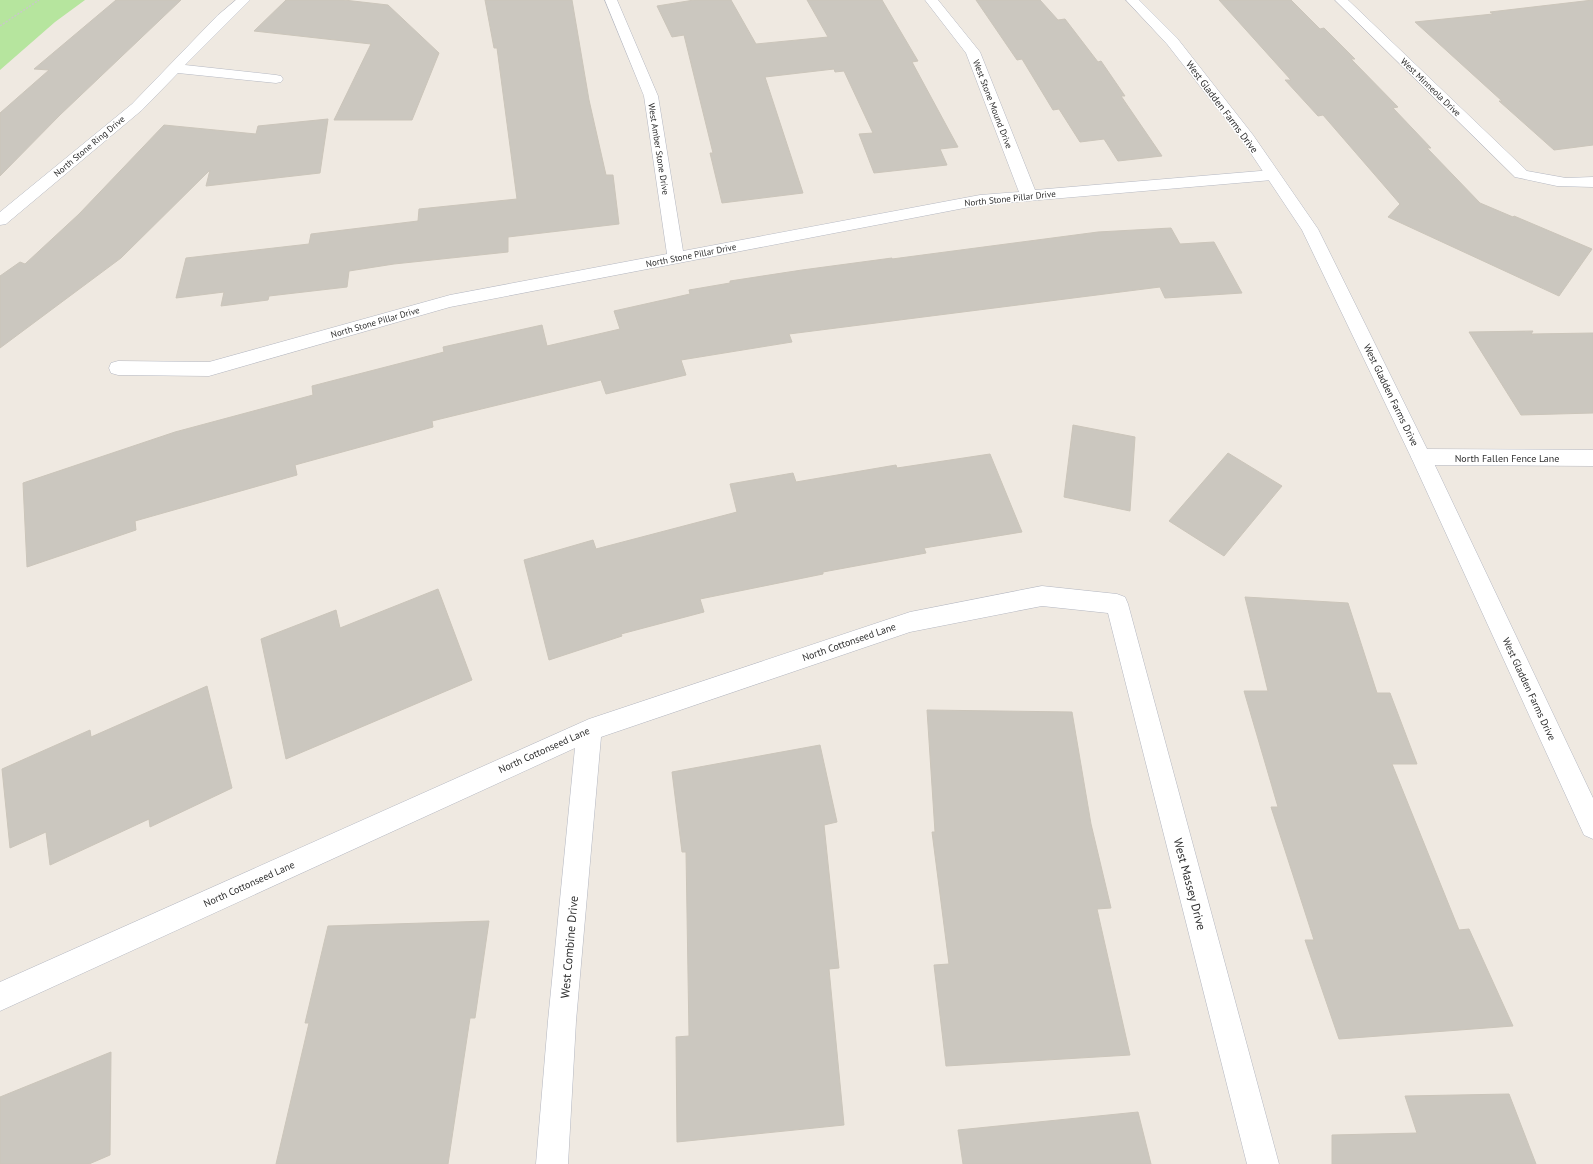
<svg xmlns="http://www.w3.org/2000/svg" width="1593" height="1164" font-family="'PT Sans',sans-serif">
	<style>
		.green { fill: #b6e59e }
		.building { fill: #cbc7bf; stroke: #cbc5ba }
		.lines { fill: none; stroke-linecap: round; stroke-linejoin: round }
		.minor-casing { stroke: #b4b7c1; stroke-width: 1 }
		.tertiary-casing { stroke: #b4b7c1; stroke-width: 1 }
		.path { stroke: #c9c9c9; stroke-width: 1.5; stroke-dasharray: 2 1.5; stroke-linecap: butt }
		.minor { fill: #fff; fill-rule: evenodd }
		.tertiary { fill: #fff; fill-rule: evenodd }
		.labels { text-anchor: middle; dominant-baseline: central; stroke-width: 3; stroke-linejoin: round; paint-order: stroke }
		.far-street-label { font-size: 9px; fill: #2e2e2e; stroke: #fff }
		.street-label { font-size: 10px; fill: #2e2e2e; stroke: #fff }
		.near-street-label { font-size: 12px; fill: #2e2e2e; stroke: #fff }
	</style>
	<rect width="100%" height="100%" fill="#efe9e1"/>
	<path class="green" d="M0,0H85L55,22L0,70Z"/>
	<path class="building" d="M116,0H181L60,115L0,176V113L49,70L34,69Z
		M286,0H344L388,5L439,53L412,120H334L371,44L254,31Z
		M485,0H572L589,100L606,175H613L619,224L508,237V252L394,264L349,271L347,287L269,296L268,300L221,306L224,292L176,298L186,258L309,244L311,234L418,221L419,209L517,199L497,48H494Z
		M694,0H731L756,44L828,37L807,0H882L918,61L912,62L958,147L940,149L947,165L874,173L859,134L873,133L844,71L835,72L834,69L765,77L803,193L722,203L710,153H713L684,35L672,37L657,6Z
		M976,0H1040L1058,20L1065,19L1098,62L1101,61L1125,96H1121L1162,156L1118,161L1104,139L1080,142L1059,109L1053,110L1022,59L1017,60Z
		M1219,0H1291L1320,29L1324,28L1355,59H1351L1398,107L1393,108L1431,148H1427L1480,203L1513,217L1514,216L1592,249L1559,296L1388,217L1400,204L1323,115L1318,116L1285,80H1291Z
		M1593,0V145L1554,150L1499,101H1502L1415,22L1493,14L1490,12Z
		M328,119L320,173L206,186L210,170L121,258L0,348V276L20,262L25,264L79,214L164,125L256,134L258,126Z
		M1171,228L1180,244L1214,242L1242,293L1165,298L1160,287L789,334L792,342L681,360L686,375L606,394L601,380L432,421L433,427L295,465L297,475L135,521L136,530L27,567L23,483L175,432L313,395L312,386L444,352L443,347L542,325L547,346L620,329L614,311L690,294L689,290L730,283V281L802,270L892,258V259L1098,232Z
		M1533,331L1531,334L1593,333V413L1521,415L1469,332Z
		M1073,425L1135,437L1130,511L1064,497Z
		M1228,453L1282,486L1224,556L1169,521Z
		M990,454L1022,532L924,548L926,553L823,572V574L700,599L704,612L621,634L622,636L549,660L524,560L593,540L596,549L737,512L730,484L793,473L796,482L896,465L897,468Z
		M438,589L472,680L286,759L261,639L336,610L340,628Z
		M1245,597L1348,603L1377,693H1390L1417,764H1392L1459,930L1469,929L1513,1026L1339,1039L1305,940H1314L1271,807H1278L1244,691H1268Z
		M207,686L232,788L150,827L149,819L50,865L46,832L10,848L2,769L90,730L91,737Z
		M927,710L1072,712L1091,824L1111,908L1097,909L1130,1055L946,1066L934,965L949,964L932,832H935Z
		M820,745L837,822L824,825L839,968L829,969L844,1125L677,1142L676,1037L689,1036L686,852H682L672,772Z
		M489,921L475,1018H470L448,1164H276L309,1023H305L328,926Z
		M111,1052L110,1155L89,1164H0V1097Z
		M1509,1094L1536,1164H1332V1135L1417,1133L1405,1096Z
		M1138,1112L1151,1164H963L958,1130Z"/>
	<g class="lines">
		<g class="minor-casing">
			<path id="minor" d="M236,0H250L185,65L276,75L281,76L283,79L281,82L276,83L178,73L142,110L6,224L0,225V212L132,104L217,16Z
				M605,0H617L658,96L683,251L980,195L1019,192L966,53L925,0H938L980,52L1035,190L1272,170L1278,172L1280,175L1278,178L1272,180L980,205L450,307L209,376L118,375L111,373L109,368L111,363L118,361L209,362L450,295L667,254L644,96Z
				M1335,0H1348L1527,171L1566,178L1593,177V187L1557,186L1515,177Z
				M1421,449L1593,450V466L1421,465L1414,462L1411,457L1414,452Z
				M1042,586L1117,594L1125,597L1128,604L1279,1164H1247L1108,613L1042,606L910,632L601,737L576,1021L568,1164H536L548,1021L575,748L0,1011V982L589,719L910,612Z"/>
		</g>
		<g class="tertiary-casing">
			<path id="tertiary" d="M1126,0H1139L1177,38L1253,135L1318,229L1431,457L1593,798V839L1584,835L1411,457L1302,230L1242,140L1167,44Z"/>
		</g>
		<path class="path" d="M0,26L39,0"/>
		<use href="#minor" class="minor"/>
		<use href="#tertiary" class="tertiary"/>
	</g>
	<g class="labels">
		<g class="far-street-label">
			<text transform="translate(1431 87) rotate(44)">West Minneola Drive</text>
			<text transform="translate(993 104) rotate(69)">West Stone Mound Drive</text>
			<text transform="translate(89 146) rotate(-40)">North Stone Ring Drive</text>
			<text transform="translate(659 149) rotate(81)">West Amber Stone Drive</text>
			<text transform="translate(1010 198) rotate(-6)">North Stone Pillar Drive</text>
			<text transform="translate(691 255) rotate(-11)">North Stone Pillar Drive</text>
			<text transform="translate(375 322) rotate(-16)">North Stone Pillar Drive</text>
		</g>
		<g class="street-label">
			<text transform="translate(1222 107) rotate(53)">West Gladden Farms Drive</text>
			<text transform="translate(1391 395) rotate(64)">West Gladden Farms Drive</text>
			<text x="1507" y="458">North Fallen Fence Lane</text>
			<text transform="translate(849 642) rotate(-19)">North Cottonseed Lane</text>
			<text transform="translate(1529 689) rotate(65)">West Gladden Farms Drive</text>
			<text transform="translate(544 750) rotate(-24)">North Cottonseed Lane</text>
			<text transform="translate(249 884) rotate(-24)">North Cottonseed Lane</text>
		</g>
		<g class="near-street-label">
			<text transform="translate(1190 884) rotate(75)">West Massey Drive</text>
			<text transform="translate(569 947) rotate(-85)">West Combine Drive</text>
		</g>
	</g>
</svg>
